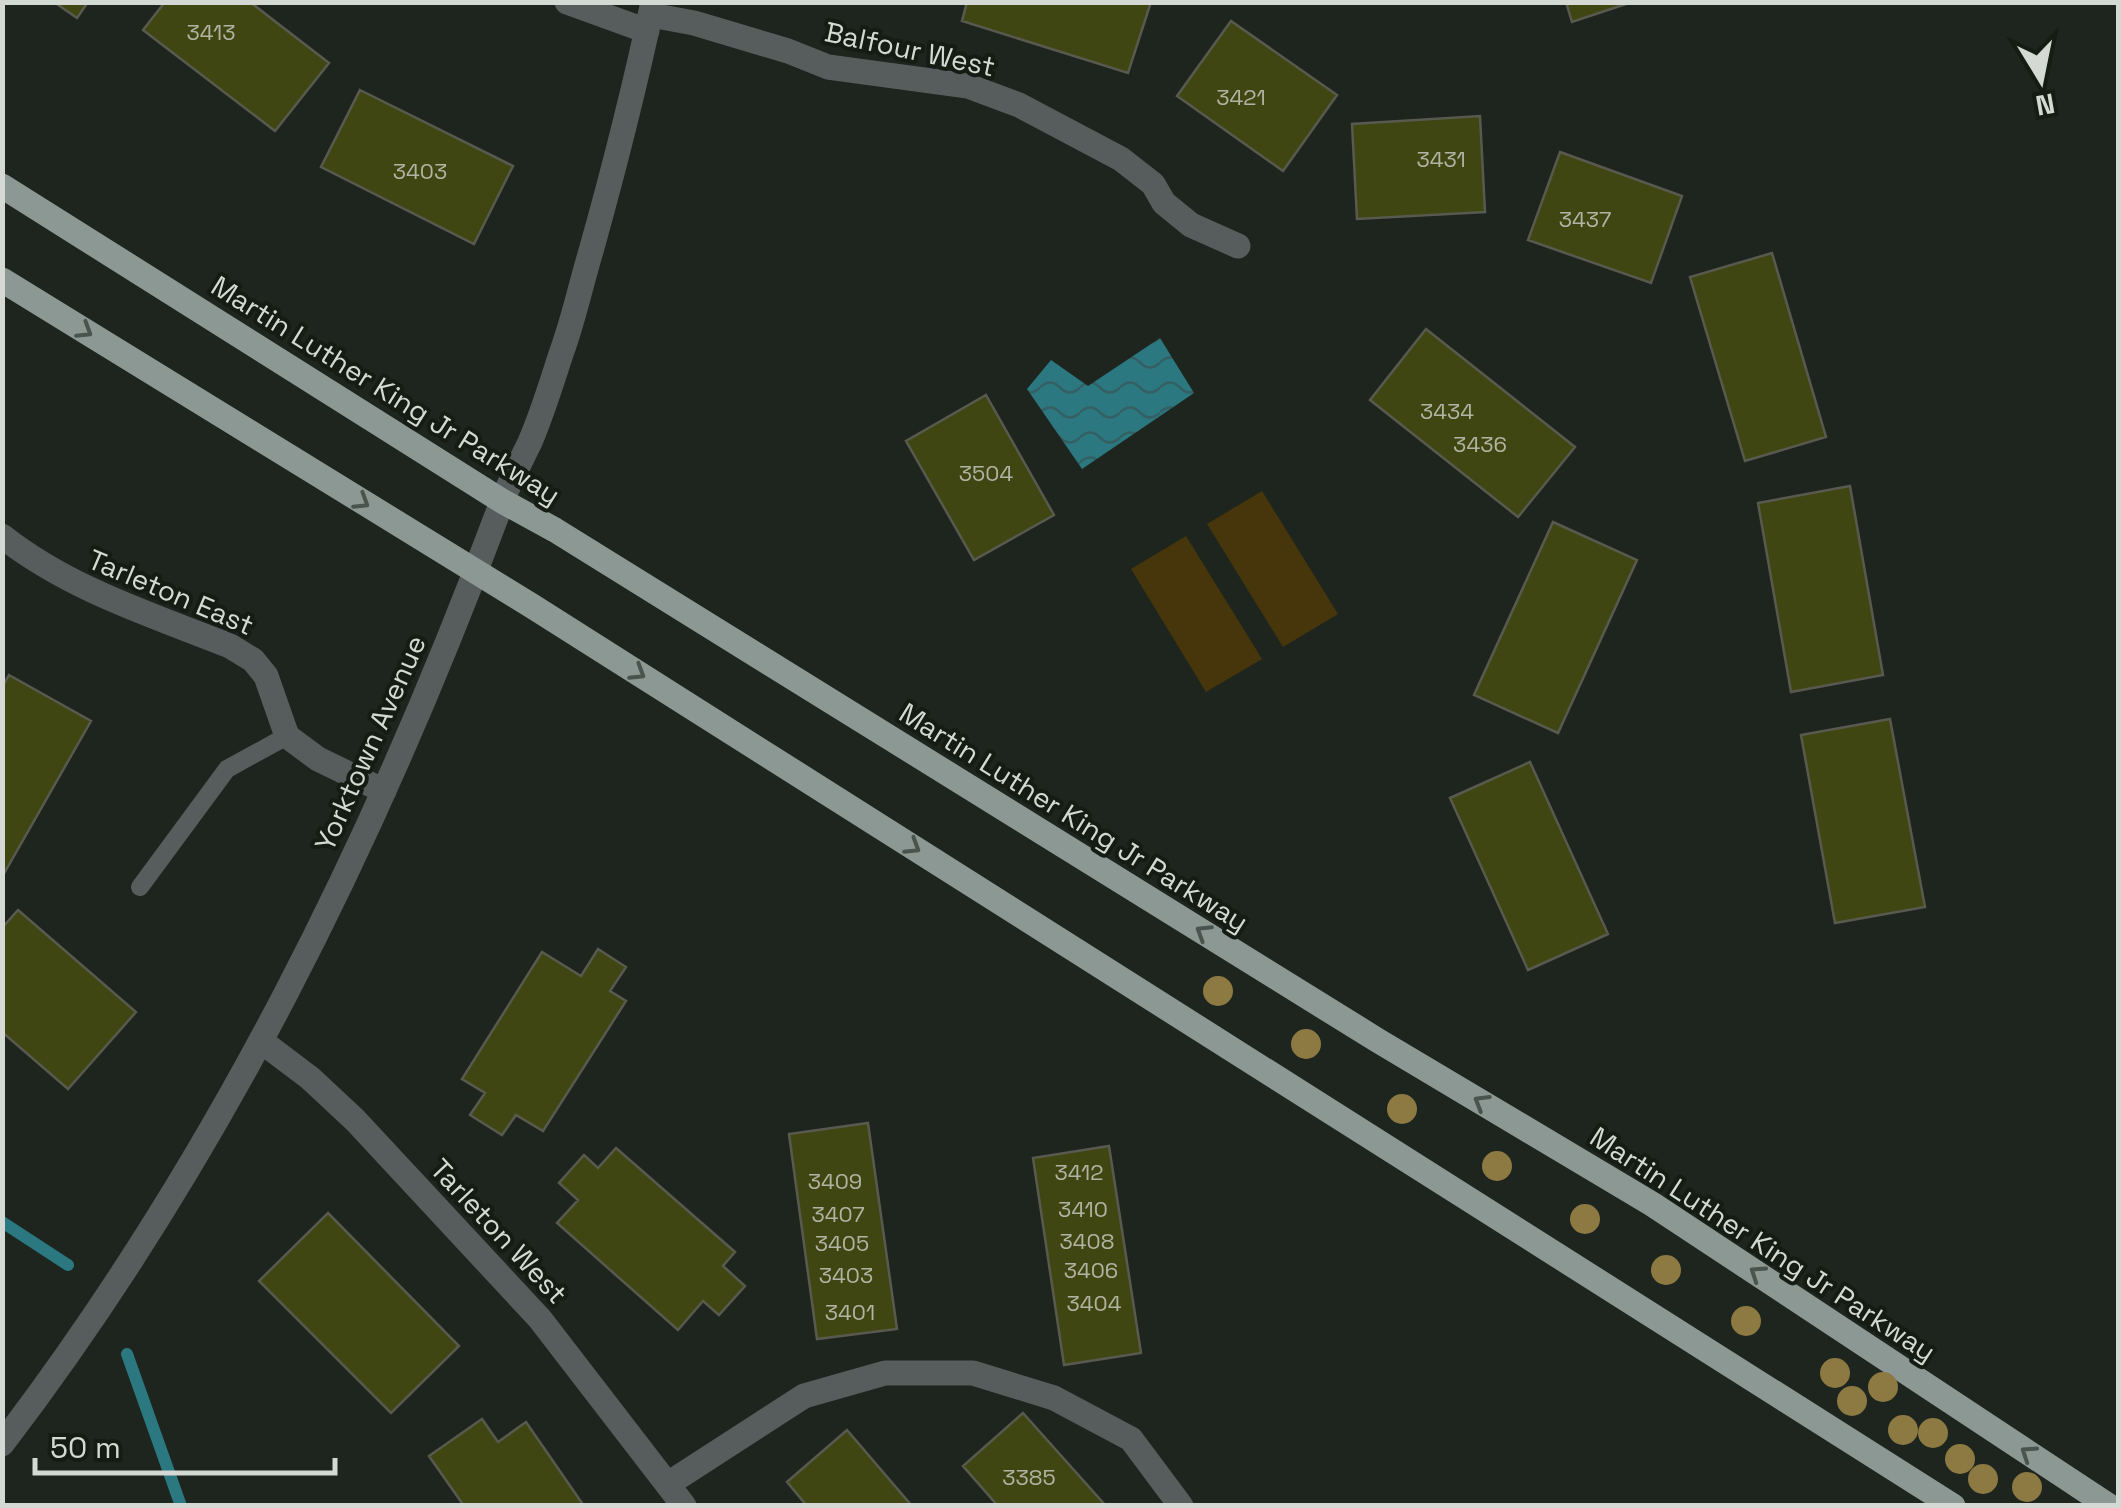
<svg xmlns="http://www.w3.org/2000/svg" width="2121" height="1508" font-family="'Space Grotesk',sans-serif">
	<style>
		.park { fill: #47360b }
		.water { fill: url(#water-waves) }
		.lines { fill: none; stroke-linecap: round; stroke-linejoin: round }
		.stream { stroke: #2b7880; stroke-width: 12 }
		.building { fill: #404611; stroke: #585a4f; stroke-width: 2.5 }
		.lane { stroke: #575d5c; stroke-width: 18 }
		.street { stroke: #575d5c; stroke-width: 25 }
		.primary { stroke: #8b9894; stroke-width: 25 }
		.tree { fill: #8d7a43 }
		.oneway { stroke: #4a544e }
		.labels { text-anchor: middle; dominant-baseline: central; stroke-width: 8; stroke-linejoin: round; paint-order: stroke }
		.number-label { font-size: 22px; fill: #afb4a3 }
		.street-label { font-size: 28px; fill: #d4d9d4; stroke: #141c14 }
	</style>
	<defs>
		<pattern id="water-waves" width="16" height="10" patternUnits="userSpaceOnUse" patternTransform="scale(2.5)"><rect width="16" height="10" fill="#2b7880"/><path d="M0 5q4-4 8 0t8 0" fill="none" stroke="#345f63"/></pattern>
	</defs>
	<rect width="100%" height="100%" fill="#1d251e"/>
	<path class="park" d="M1262,491L1338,614L1283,647L1207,524Z
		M1186,536L1262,659L1206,692L1131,569Z"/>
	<path class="water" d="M1160,338L1194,393L1082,469L1027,389L1051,360L1088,386Z"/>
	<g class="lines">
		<path class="stream" d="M2,1222L68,1265
			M127,1354L181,1506"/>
	</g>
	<path class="building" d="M54,2H88L77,18Z
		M165,2H250L329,63L275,131L143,30Z
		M967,2H1151L1128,73L962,21Z
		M1566,2H1632L1572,22Z
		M1231,21L1337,95L1283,171L1177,96Z
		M360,90L513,166L474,244L321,167Z
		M1480,116L1485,212L1357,219L1352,124Z
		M1560,152L1682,196L1651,283L1528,240Z
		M1772,253L1826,437L1745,461L1690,277Z
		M1426,329L1575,447L1518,517L1370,400Z
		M986,395L1054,515L974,560L906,441Z
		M1850,486L1883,675L1791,692L1758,503Z
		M1553,522L1637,560L1558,733L1474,695Z
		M9,675L91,721L2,877V687Z
		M1890,719L1925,907L1835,923L1801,735Z
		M1530,762L1608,934L1528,970L1450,798Z
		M18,910L136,1012L68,1089L2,1032V928Z
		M598,949L626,967L610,991L626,1001L543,1131L516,1115L502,1135L470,1115L485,1093L462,1079L542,952L581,976Z
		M868,1123L897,1329L817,1339L789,1134Z
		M1109,1146L1141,1353L1064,1365L1033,1158Z
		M616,1148L735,1252L723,1266L745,1286L719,1315L703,1301L678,1330L557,1223L578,1200L559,1183L584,1155L598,1168Z
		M328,1213L459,1346L391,1413L259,1281Z
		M1023,1413L1106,1506H998L963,1466Z
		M482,1419L498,1442L526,1422L584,1506H464L429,1456Z
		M847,1430L912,1506H807L787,1482Z"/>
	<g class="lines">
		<path class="lane" d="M140,887L227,769L287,736"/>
		<path class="street" d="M567,2L647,31
			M651,15L694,23L788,51L828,67L968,86L1019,105L1121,159L1153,184L1164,203L1191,225L1238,246
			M2,536C69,589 152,615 230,646L253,660L266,676L287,736L318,759L384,791
			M261,1041L310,1078L355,1120L540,1319L684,1506
			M2,1444C218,1161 376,840 500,507C508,484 520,463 530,442C543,412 552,381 562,351C574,318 581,284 591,251C614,169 635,86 653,2
			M668,1484L804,1396L885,1373H973L1054,1398L1131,1439L1181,1506"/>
		<path class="primary" d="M2,186L502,501L555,530L1377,1040L1652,1204L2109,1506
			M2,280L532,606L1953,1506"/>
	</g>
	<g class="tree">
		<circle cx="1218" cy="991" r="15"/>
		<circle cx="1306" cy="1044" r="15"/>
		<circle cx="1402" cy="1109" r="15"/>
		<circle cx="1497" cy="1166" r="15"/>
		<circle cx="1585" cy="1219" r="15"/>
		<circle cx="1666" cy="1270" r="15"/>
		<circle cx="1746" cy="1321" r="15"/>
		<circle cx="1835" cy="1373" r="15"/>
		<circle cx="1883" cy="1387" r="15"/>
		<circle cx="1852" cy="1401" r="15"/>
		<circle cx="1903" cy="1430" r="15"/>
		<circle cx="1933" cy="1433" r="15"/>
		<circle cx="1960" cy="1459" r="15"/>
		<circle cx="1983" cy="1479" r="15"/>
		<circle cx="2027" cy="1487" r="15"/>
	</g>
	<defs><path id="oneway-chevron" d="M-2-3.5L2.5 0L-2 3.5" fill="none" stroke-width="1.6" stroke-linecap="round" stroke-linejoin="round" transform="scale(2.5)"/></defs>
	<g class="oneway">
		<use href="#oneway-chevron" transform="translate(85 331) rotate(32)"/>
		<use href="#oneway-chevron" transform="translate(362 502) rotate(32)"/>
		<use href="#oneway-chevron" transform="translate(638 673) rotate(32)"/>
		<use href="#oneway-chevron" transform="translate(913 847) rotate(32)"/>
		<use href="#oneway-chevron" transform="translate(1203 932) rotate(-148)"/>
		<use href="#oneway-chevron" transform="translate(1481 1102) rotate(-149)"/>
		<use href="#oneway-chevron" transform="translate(1757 1273) rotate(-146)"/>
		<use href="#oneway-chevron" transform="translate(2028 1453) rotate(-146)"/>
	</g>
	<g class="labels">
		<g class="number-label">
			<text x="211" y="32">3413</text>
			<text x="1241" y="97">3421</text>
			<text x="1441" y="159">3431</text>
			<text x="420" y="171">3403</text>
			<text x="1585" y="219">3437</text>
			<text x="1447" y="411">3434</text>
			<text x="1480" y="444">3436</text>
			<text x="986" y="473">3504</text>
			<text x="1079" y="1172">3412</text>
			<text x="835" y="1181">3409</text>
			<text x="1083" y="1209">3410</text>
			<text x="838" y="1214">3407</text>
			<text x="1087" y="1241">3408</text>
			<text x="842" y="1243">3405</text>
			<text x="1091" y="1270">3406</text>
			<text x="846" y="1275">3403</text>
			<text x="1094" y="1303">3404</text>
			<text x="850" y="1312">3401</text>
			<text x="1029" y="1477">3385</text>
		</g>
		<g class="street-label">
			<text transform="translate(910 49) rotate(12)">Balfour West</text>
			<text transform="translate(386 390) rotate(32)">Martin Luther King Jr Parkway</text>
			<text transform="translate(171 592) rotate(23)">Tarleton East</text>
			<text transform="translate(370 743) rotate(-66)">Yorktown Avenue</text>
			<text transform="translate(1074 817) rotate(32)">Martin Luther King Jr Parkway</text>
			<text transform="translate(499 1231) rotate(47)">Tarleton West</text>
			<text transform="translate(1763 1244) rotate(33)">Martin Luther King Jr Parkway</text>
		</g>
	</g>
	<rect width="2121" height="1508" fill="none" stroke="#d4d9d4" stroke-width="10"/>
	<g transform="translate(2041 80) rotate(170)" stroke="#141c14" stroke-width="8" paint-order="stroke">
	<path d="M0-8L18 38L0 25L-18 38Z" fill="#d4d9d4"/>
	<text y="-15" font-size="28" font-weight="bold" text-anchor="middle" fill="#d4d9d4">N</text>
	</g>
	<path d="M35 1458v15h300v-15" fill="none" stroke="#d4d9d4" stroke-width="5"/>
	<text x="50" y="1458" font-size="30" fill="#d4d9d4" stroke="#141c14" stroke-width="8" paint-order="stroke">50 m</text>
</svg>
